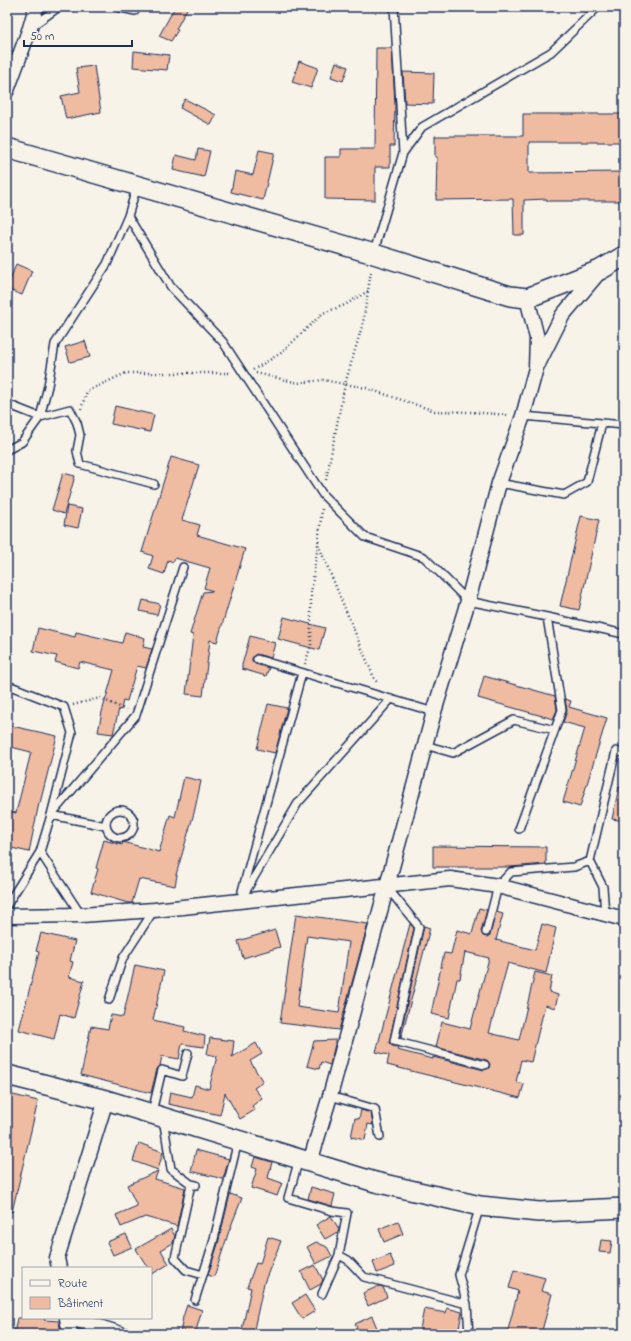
<svg xmlns="http://www.w3.org/2000/svg" width="631" height="1341" font-family="'Indie Flower',sans-serif">
	<style>
		.building { fill: #efbba1; stroke: #1b2f5e; fill-rule: evenodd }
		.lines { fill: none; stroke-linecap: round; stroke-linejoin: round }
		.lane-casing { stroke: #1b2f5e; stroke-width: 10 }
		.street-casing { stroke: #1b2f5e; stroke-width: 17 }
		.secondary-casing { stroke: #1b2f5e; stroke-width: 22 }
		.path { stroke: #1b2f5e; stroke-width: 2.5; stroke-dasharray: 1 3; stroke-linecap: butt }
		.lane { stroke: #f7f3e8; stroke-width: 7 }
		.street { stroke: #f7f3e8; stroke-width: 14 }
		.secondary { stroke: #f7f3e8; stroke-width: 19 }
	</style>
	<rect width="100%" height="100%" fill="#f7f3e8"/>
	<filter id="ink" filterUnits="userSpaceOnUse"><feTurbulence type="fractalNoise" baseFrequency=".025" numOctaves="2"/><feDisplacementMap in="SourceGraphic" scale="8" xChannelSelector="R" yChannelSelector="G"/><feConvolveMatrix kernelMatrix="1 2 1 2 8 2 1 2 1" color-interpolation-filters="sRGB"/></filter>
	<g filter="url(#ink)">
		<path class="building" d="M175,7H188L176,29L178,30L171,41L159,36Z
			M376,48H392L395,104L394,146H390V167H375V200L325,199V157H341V149H375Z
			M134,51L169,55L167,70L133,67Z
			M299,61L318,68L311,88L292,82Z
			M336,62L348,67L343,81L331,77Z
			M94,66L101,112L66,119L61,96L80,92L76,68Z
			M403,72L434,73L433,104L405,103Z
			M185,99L216,115L211,125L180,108Z
			M523,114H624V142H529V173L624,172V201H547V199L524,200V235H514L513,199L436,200L437,157H435V136H523Z
			M198,149L210,151L204,177L173,170L176,155L196,160Z
			M259,150L274,153L263,200L231,192L235,171L253,175Z
			M16,264L32,271L22,295L7,289Z
			M85,341L90,357L70,362L65,347Z
			M115,406L154,415L150,432L111,424Z
			M171,457L199,465L182,520L200,525L197,535L245,549L217,642L210,640L203,696L186,694L193,635L190,634L203,592L213,591L204,588L210,568L175,558L173,562L168,560L164,574L149,569L153,556L142,552Z
			M63,473L75,476L64,514L52,510Z
			M67,506L82,509L78,528L64,525Z
			M581,516L599,520L579,610L560,606Z
			M143,600L160,604L157,615L140,611Z
			M284,617L325,628L319,650L278,639Z
			M38,628L75,637L76,632L122,643L125,632L145,638L143,647L152,649L146,668L137,666L127,701L123,700L121,710L119,709L113,734L98,732L102,712L114,670L80,662L78,668L55,662L57,656L33,651Z
			M250,636L275,643L271,658L256,654L252,658V661L255,664L269,668L266,676L242,669V665Z
			M484,676L555,696L557,710L553,719L478,698Z
			M565,699L571,701L569,707L607,718L580,807L563,802L585,728L563,722L567,711Z
			M268,704L287,708L275,753L257,749Z
			M7,725L57,736L40,803H39L29,852L7,847V811L16,813L31,752L7,746Z
			M184,777L201,781L194,813L176,875H177L175,886L139,879L132,903H128L91,892L98,869L96,868L104,840L122,845L123,842L159,852L170,815L175,817Z
			M619,787L624,788V821L612,819Z
			M433,846L546,847V864L510,867H433Z
			M479,908L487,910L481,931L483,936L487,937L490,935L496,912L503,914L496,940L535,950L542,924L556,928L546,973L508,963L489,1033L519,1040L535,972L552,976L549,992L558,995L555,1008L545,1005L531,1062L521,1060L516,1082L524,1084L520,1098L387,1065L389,1055L376,1052L410,924L414,928L389,1043L392,1046L398,1047L397,1050L433,1059V1057L484,1070L489,1068L490,1064L487,1060L436,1047L442,1022L470,1029L489,958L465,952L460,979H457L449,1018L431,1014L444,953L451,954L457,930L472,934Z
			M296,914L368,924L339,1030L280,1023ZM307,936L349,942L339,1013L297,1007Z
			M424,926L430,928L401,1038L400,1037Z
			M275,930L280,947L243,958L238,941Z
			M41,933L75,941L70,961L73,962L69,977L84,981L74,1018L60,1014L54,1039L19,1030L39,952L36,951Z
			M135,965L164,971L153,1020L185,1027L184,1031L205,1036L204,1047L182,1044L179,1059L162,1056L160,1066L157,1069L151,1093L81,1075L91,1026L108,1029L111,1015L123,1017Z
			M210,1038L234,1041L232,1057L256,1043L262,1054L250,1061L263,1082L254,1088L262,1098L252,1106L255,1110L240,1119L225,1093L220,1115L168,1104L170,1092L192,1097L195,1085L209,1089L217,1056L207,1054Z
			M336,1040L330,1065L321,1062L319,1069L307,1066L314,1041Z
			M9,1094L38,1101L12,1212H7V1102Z
			M361,1110L371,1113L373,1125L368,1124L365,1140L351,1137L355,1118L359,1119Z
			M139,1143L163,1152L158,1170L133,1161Z
			M196,1150L229,1159L223,1179L191,1171Z
			M255,1157L272,1162L268,1178L282,1183L277,1196L251,1188L257,1169L252,1167Z
			M158,1171L155,1179L185,1188L177,1226L145,1217L121,1227L116,1215L137,1206L127,1185Z
			M311,1187L335,1194L332,1206L308,1199Z
			M230,1194L242,1198L229,1231L214,1277L208,1275L218,1244Z
			M331,1216L339,1229V1231L325,1239L316,1225Z
			M398,1221L403,1234L384,1242L379,1229Z
			M171,1229L175,1236L173,1243L161,1250L169,1264L152,1274L151,1268H148L136,1249Z
			M126,1234L132,1247L113,1255L107,1242Z
			M268,1237L281,1241L264,1283L253,1334H241L251,1288L247,1287L256,1263L260,1264Z
			M601,1240L612,1241L610,1253L599,1252Z
			M316,1242L327,1247L332,1256L316,1264L307,1247Z
			M390,1255L395,1266L377,1273L373,1262Z
			M315,1265L323,1280L321,1284L310,1290L301,1272Z
			M514,1270L545,1278L541,1291L552,1294L541,1334H507L518,1291L509,1288Z
			M379,1286L383,1287L387,1297L368,1306L363,1293Z
			M305,1295L315,1311L302,1319L292,1303Z
			M187,1305L202,1310L195,1334H180L183,1317Z
			M447,1308L462,1312L458,1334H419L424,1309L446,1313Z
			M372,1316L377,1328L365,1334H360L355,1324Z
			M17,1318H44V1320L59,1321L61,1334L32,1332V1334H14Z"/>
		<g class="lines">
			<g class="lane-casing">
				<path id="lane" d="M117,7L135,11
					M31,27L59,7
					M403,153L422,127L551,52L598,7
					M128,216L171,287L223,342L323,495L365,537L424,557L468,601L547,617L624,634
					M374,252L403,153L394,7
					M7,404L40,417L70,409L77,423L80,435L77,451L80,464L154,484
					M523,416L624,425
					M7,450L22,442L40,417L48,386L55,344L107,264L128,216L137,186
					M499,483L564,495L587,482L602,423
					M257,659L434,712
					M7,688L13,687L64,707L72,733L51,815L40,852L7,905
					M425,745L453,753L514,720L555,730
					M106 824a14 14 0 1 1 28 0a14 14 0 1 1-28 0Z
					M51,815L136,715L183,567
					M51,815L106,826
					M519,829L562,710L547,617
					M40,852L81,915
					M386,886L419,927L394,1041L485,1065
					M242,891L302,673
					M240,901L298,803L391,699
					M605,914L603,887L590,861L616,751L624,753
					M486,932L498,886L511,872L574,867L590,861
					M109,1000L123,958L154,910
					M330,1096L375,1109L380,1137
					M152,1112L162,1070L182,1076L188,1053
					M163,1118L171,1169L191,1184L196,1185
					M299,1159L288,1198L332,1211L347,1213L339,1255L322,1294
					M191,1184L175,1258L186,1270L203,1275
					M339,1255L348,1260L364,1277L467,1304
					M195,1300L213,1243L238,1141
					M469,1334L467,1304L459,1275L480,1206"/>
			</g>
			<g class="street-casing">
				<path id="street" d="M7,90L30,28L36,7
					M538,364L562,316L600,271
					M7,916L81,915L154,910L450,879L498,886L624,919
					M310,1162L330,1096L434,712L468,601L499,483L523,416L536,368L537,338L527,298
					M59,1268L57,1258L106,1100
					M67,1318L70,1334
					M71,1318L121,1334"/>
			</g>
			<g class="secondary-casing">
				<path id="secondary" d="M7,148L374,254L510,296L527,298L600,270L624,256
					M7,1075L106,1100L375,1182L480,1206L539,1212L624,1208"/>
			</g>
			<path class="path" d="M253,370L281,353L323,313L345,305L368,291
				M256,373L298,383L323,380L366,388L435,411L470,412L509,415
				M81,409L87,391L126,373H232
				M326,480L345,384L363,323L371,271
				M322,509L318,544L375,680L378,683
				M305,664L311,645V593L318,544
				M73,705L100,698L126,710
				M622,820L624,814"/>
			<use href="#lane" class="lane"/>
			<use href="#street" class="street"/>
			<use href="#secondary" class="secondary"/>
		</g>
	</g>
	<rect width="631" height="1341" fill="none" stroke="#f7f3e8" stroke-width="24"/>
	<rect x="12" y="12" width="607" height="1317" fill="none" stroke="#1b2f5e" stroke-width="1.5" filter="url(#ink)"/>
	<rect x="22" y="1267" width="130" height="52" fill="#f7f3e8" stroke="#9fa5b1"/>
	<rect x="30" y="1280" width="20" height="6" fill="#f7f3e8" stroke="#9fa5b1"/>
	<text x="58" y="1287" font-size="12" fill="#1b2f5e">Route</text>
	<rect x="30" y="1297" width="20" height="12" fill="#efbba1" stroke="#9fa5b1"/>
	<text x="58" y="1307" font-size="12" fill="#1b2f5e">Bâtiment</text>
	<path d="M24 40v6h108v-6" fill="none" stroke="#1b2f5e" stroke-width="2"/>
	<text x="30" y="40" font-size="12" fill="#1b2f5e" stroke="#f7f3e8" stroke-width="3" paint-order="stroke">50 m</text>
</svg>
